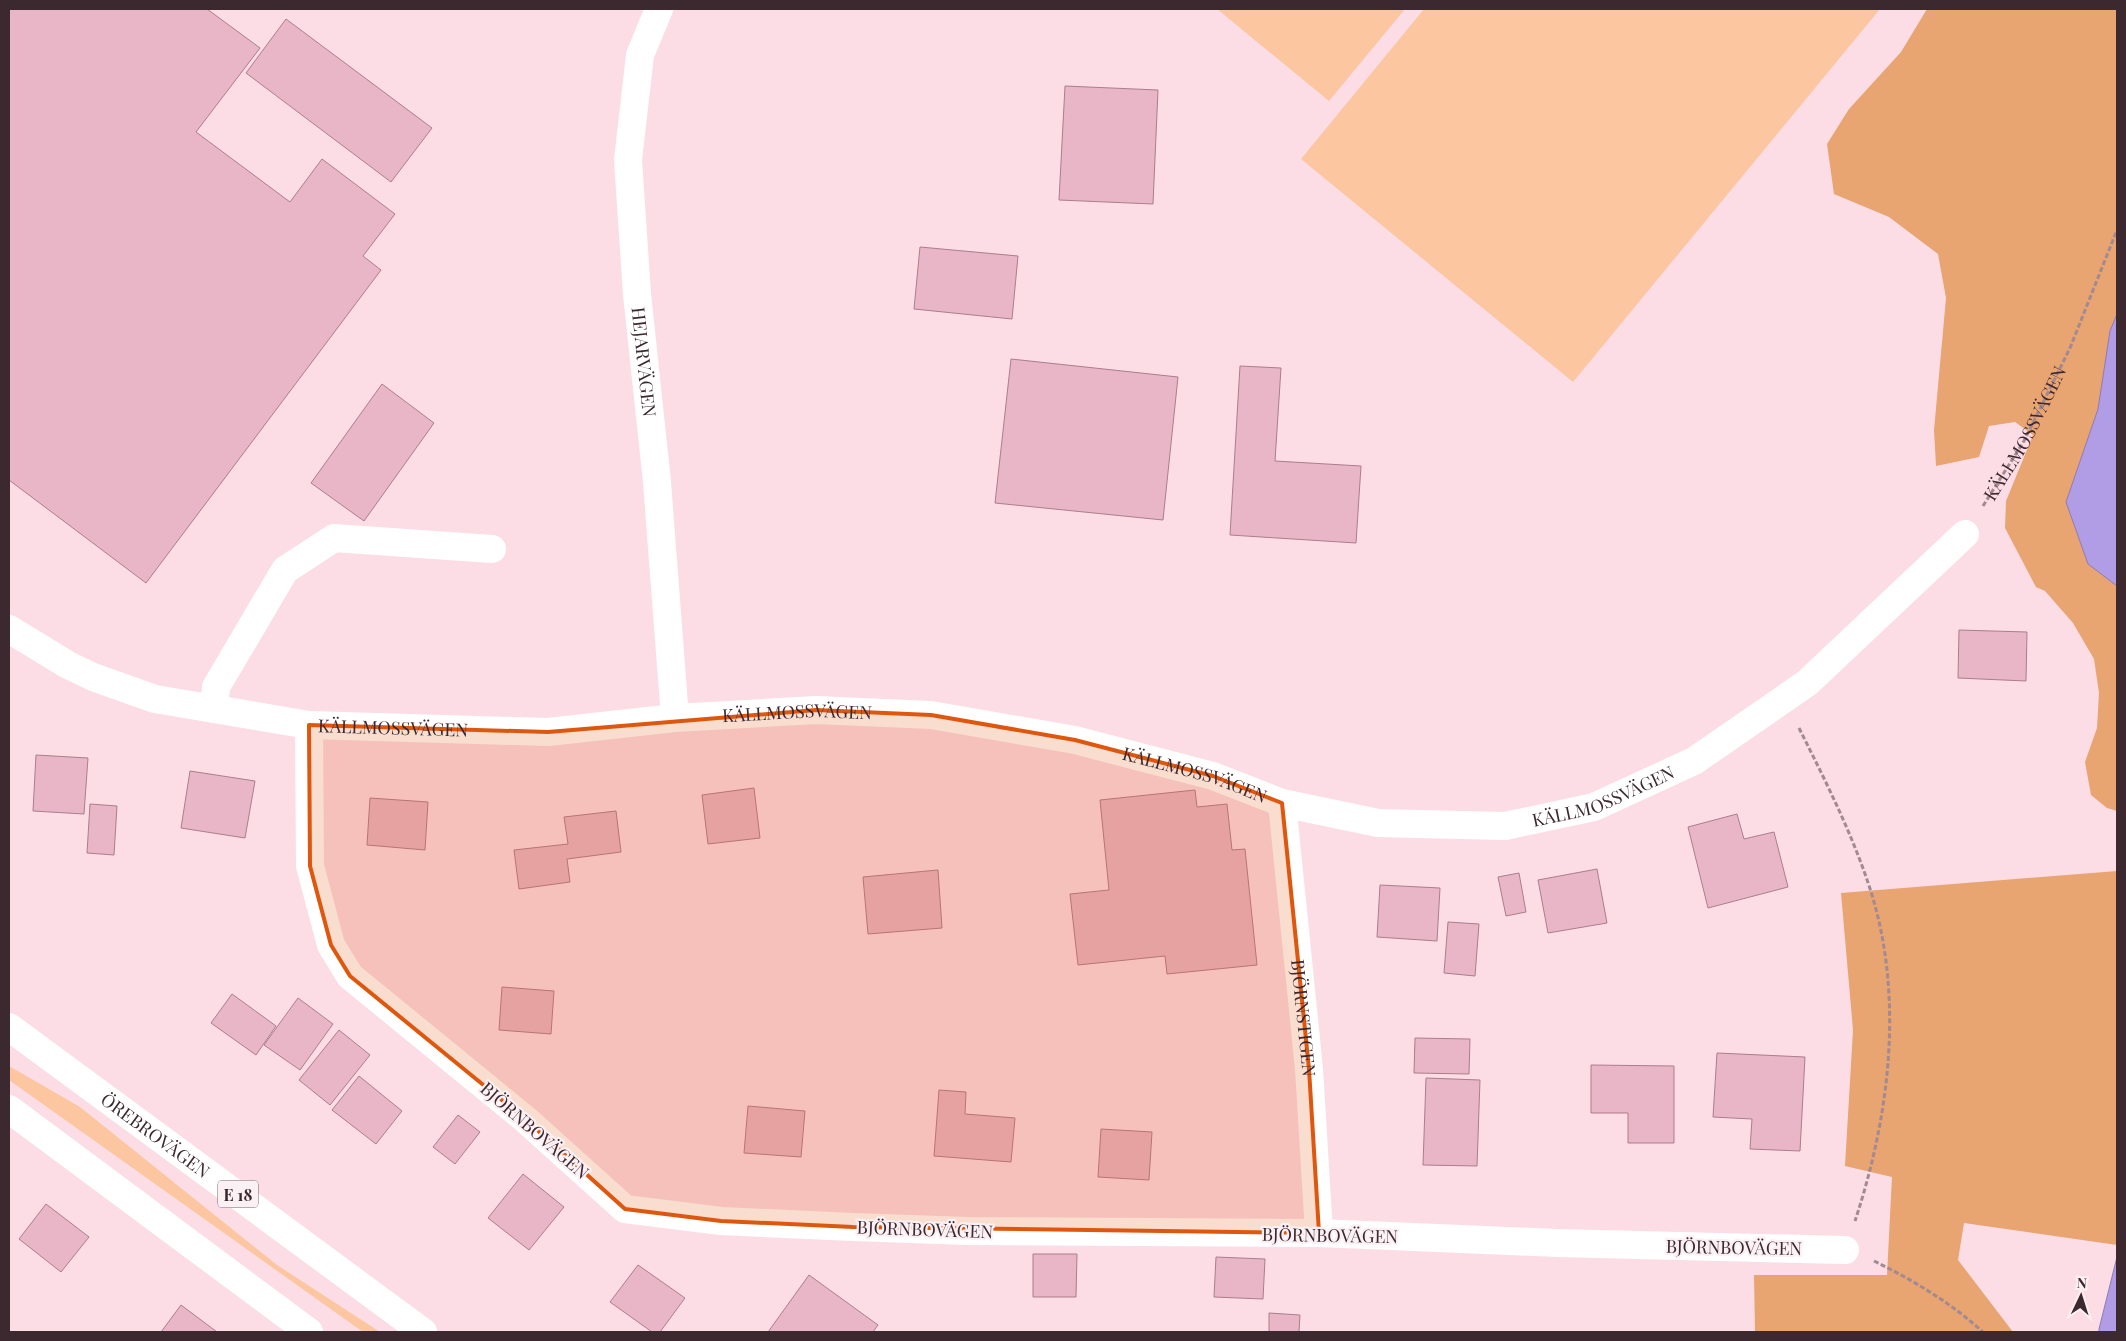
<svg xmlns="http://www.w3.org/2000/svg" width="2126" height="1341" font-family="'Playfair Display',serif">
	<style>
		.green { fill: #fbc6a0 }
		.forest { fill: #e8a471 }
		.water { fill: #b19de5; stroke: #8e7aae }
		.building { fill: #e8b6c6; stroke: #ac7d8d }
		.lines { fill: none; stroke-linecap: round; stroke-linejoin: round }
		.path { stroke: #a38991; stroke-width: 3; stroke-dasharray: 5 2.5; stroke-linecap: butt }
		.minor { stroke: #fff; stroke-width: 28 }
		.major { stroke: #fff; stroke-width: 28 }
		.highway { stroke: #fff; stroke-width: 28 }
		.marked { fill: #df570e; fill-opacity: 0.2; stroke: #df570e; stroke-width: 4; stroke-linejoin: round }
		.labels { text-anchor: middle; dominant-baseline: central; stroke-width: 4.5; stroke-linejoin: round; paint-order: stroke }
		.shield { fill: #fbf0f3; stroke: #75646a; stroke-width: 1 }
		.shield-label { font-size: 16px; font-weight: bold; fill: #3c282f }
		.street-label { font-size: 18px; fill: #3c282f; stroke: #fbf0f3 }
	</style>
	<rect width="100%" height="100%" fill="#fcdde6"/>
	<path class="green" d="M1217,9H1405L1329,101Z
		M1424,9H1880L1573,382L1301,159Z
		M9,1066L80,1107L277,1265L380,1332H363L9,1080Z"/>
	<path class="forest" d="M1927,9H2117V314L2110,331L2098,409L2066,502L2088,564L2117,586V811L2107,808L2091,795L2085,762L2097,728L2099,693L2094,659L2073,623L2045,591L2036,587L2005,528L2006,501L2033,435L2015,422L1989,426L1979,457L1936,466L1934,430L1946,298L1938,254L1889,217L1834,194L1827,144L1849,109L1901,52Z
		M2117,871V1245L1964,1223L1958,1260L2013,1332H1755L1754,1275H1887L1892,1177L1845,1166L1853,1030L1841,893Z"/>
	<path class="water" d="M2117,314V586L2088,564L2066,502L2098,409L2110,331Z
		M2117,1257V1332H2099V1329Z"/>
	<path class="building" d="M9,9H207L260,48L196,132L290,202L322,159L395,214L363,256L381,270L146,583L9,480Z
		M286,19L432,128L391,182L246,73Z
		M1065,86L1158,90L1153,204L1059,200Z
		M920,247L1018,256L1012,319L914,309Z
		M1011,359L1178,377L1163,520L995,503Z
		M1240,366L1281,368L1275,461L1361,466L1356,543L1230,535Z
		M382,384L434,423L364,521L311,483Z
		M1959,630L2027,632L2026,681L1958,678Z
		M36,755L88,758L84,814L33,811Z
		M190,771L255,781L245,838L181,828Z
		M754,788L760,838L708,844L702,795Z
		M1195,790L1197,807L1227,804L1232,850L1245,849L1257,965L1167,974L1165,956L1078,965L1070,894L1109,890L1100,800Z
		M370,798L428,802L425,850L367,845Z
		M90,804L117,806L114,855L87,853Z
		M616,811L621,852L567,859L570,882L519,889L514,850L568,844L564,817Z
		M1737,814L1744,839L1774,832L1788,887L1708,908L1688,827Z
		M1597,869L1607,923L1548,933L1538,880Z
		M938,870L942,928L868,934L863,877Z
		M1519,873L1526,912L1506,916L1498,877Z
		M1380,885L1440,888L1437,941L1377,937Z
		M1448,922L1479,924L1475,976L1444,973Z
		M502,987L554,991L551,1034L499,1030Z
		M232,994L276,1026L256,1055L211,1023Z
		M298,998L333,1024L300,1070L264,1045Z
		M339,1030L370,1055L330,1105L299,1080Z
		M1415,1038L1470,1039L1469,1074L1414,1073Z
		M1717,1053L1805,1057L1800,1151L1750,1149L1752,1119L1713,1117Z
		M1591,1065L1674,1066V1143H1628V1113H1591Z
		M359,1076L402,1111L376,1144L332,1110Z
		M1426,1078L1480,1080L1477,1166L1423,1165Z
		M939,1090L966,1092L965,1114L1015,1118L1011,1162L934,1156Z
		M748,1106L805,1111L801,1157L744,1153Z
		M458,1115L480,1132L455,1164L433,1147Z
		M1101,1129L1152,1132L1149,1180L1098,1177Z
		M523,1174L564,1207L529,1250L488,1218Z
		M46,1204L89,1237L61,1272L19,1239Z
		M1033,1254H1077L1076,1297H1033Z
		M1216,1257L1265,1259L1263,1299L1214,1297Z
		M638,1265L685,1298L660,1332H652L610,1302Z
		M809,1275L878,1325L873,1332H768Z
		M181,1305L217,1332H161Z
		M1269,1313L1300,1315L1299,1332H1269Z"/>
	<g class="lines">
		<g class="path">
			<path id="s1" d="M1983,506L2024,441L2070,348L2117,230"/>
			<path d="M1799,728C1826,782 1854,837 1872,895C1904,1001 1889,1118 1855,1221"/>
			<path d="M1874,1261C1913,1280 1951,1303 1983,1332"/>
		</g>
		<g class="minor">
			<path id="s2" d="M659,9L640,55L628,160L637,294L657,482L675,718"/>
			<path d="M214,709L216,687L285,570L334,538L492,549"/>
			<path id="s3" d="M1282,803L1309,1069L1319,1233"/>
			<path id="s4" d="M1845,1250L1557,1243L1319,1233L968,1231L853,1227L721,1221L625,1209L525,1119L350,976L331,945L310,866L309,725L548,732L675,718L816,710L931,715L1075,740L1213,776L1282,803L1378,823L1505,826L1594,807L1694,761L1807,683L1965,534"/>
		</g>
		<path class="major" d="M9,629L68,665L93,677L155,699L309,725"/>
		<g class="highway">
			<path id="s5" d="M9,1027L423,1332"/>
			<path d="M9,1109L309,1332"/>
		</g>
	</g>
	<path class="marked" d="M816,710L931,715L1075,740L1213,776L1282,803L1309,1069L1319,1233L853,1227L721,1221L625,1209L525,1119L350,976L331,945L310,866L309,725L548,732Z"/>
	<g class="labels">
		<rect class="shield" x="218" y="1180.5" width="40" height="27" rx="4"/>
		<g class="shield-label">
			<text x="238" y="1194">E 18</text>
		</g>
		<g class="street-label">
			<text stroke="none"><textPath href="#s2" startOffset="358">HEJARVÄGEN</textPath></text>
			<text stroke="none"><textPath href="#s1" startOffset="84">KÄLLMOSSVÄGEN</textPath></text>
			<text stroke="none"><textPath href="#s4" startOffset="2330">KÄLLMOSSVÄGEN</textPath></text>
			<text stroke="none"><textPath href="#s4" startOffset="1925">KÄLLMOSSVÄGEN</textPath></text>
			<text stroke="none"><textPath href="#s4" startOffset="2735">KÄLLMOSSVÄGEN</textPath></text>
			<text stroke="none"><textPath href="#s4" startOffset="3155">KÄLLMOSSVÄGEN</textPath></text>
			<text stroke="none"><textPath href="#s3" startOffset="216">BJÖRNSTIGEN</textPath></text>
			<text transform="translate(535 1130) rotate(41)">BJÖRNBOVÄGEN</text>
			<text stroke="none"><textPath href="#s5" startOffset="182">ÖREBROVÄGEN</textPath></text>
			<text transform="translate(925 1229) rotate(2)">BJÖRNBOVÄGEN</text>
			<text transform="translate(1330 1235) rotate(1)">BJÖRNBOVÄGEN</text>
			<text transform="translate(1734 1247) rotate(1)">BJÖRNBOVÄGEN</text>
		</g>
	</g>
	<rect width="2126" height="1341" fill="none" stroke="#3c282f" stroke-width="20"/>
	<g transform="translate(2081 1296) rotate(4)" stroke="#fbf0f3" stroke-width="4" paint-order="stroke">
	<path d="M0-4L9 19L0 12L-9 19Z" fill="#3c282f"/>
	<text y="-8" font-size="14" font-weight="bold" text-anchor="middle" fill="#3c282f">N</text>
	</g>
</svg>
